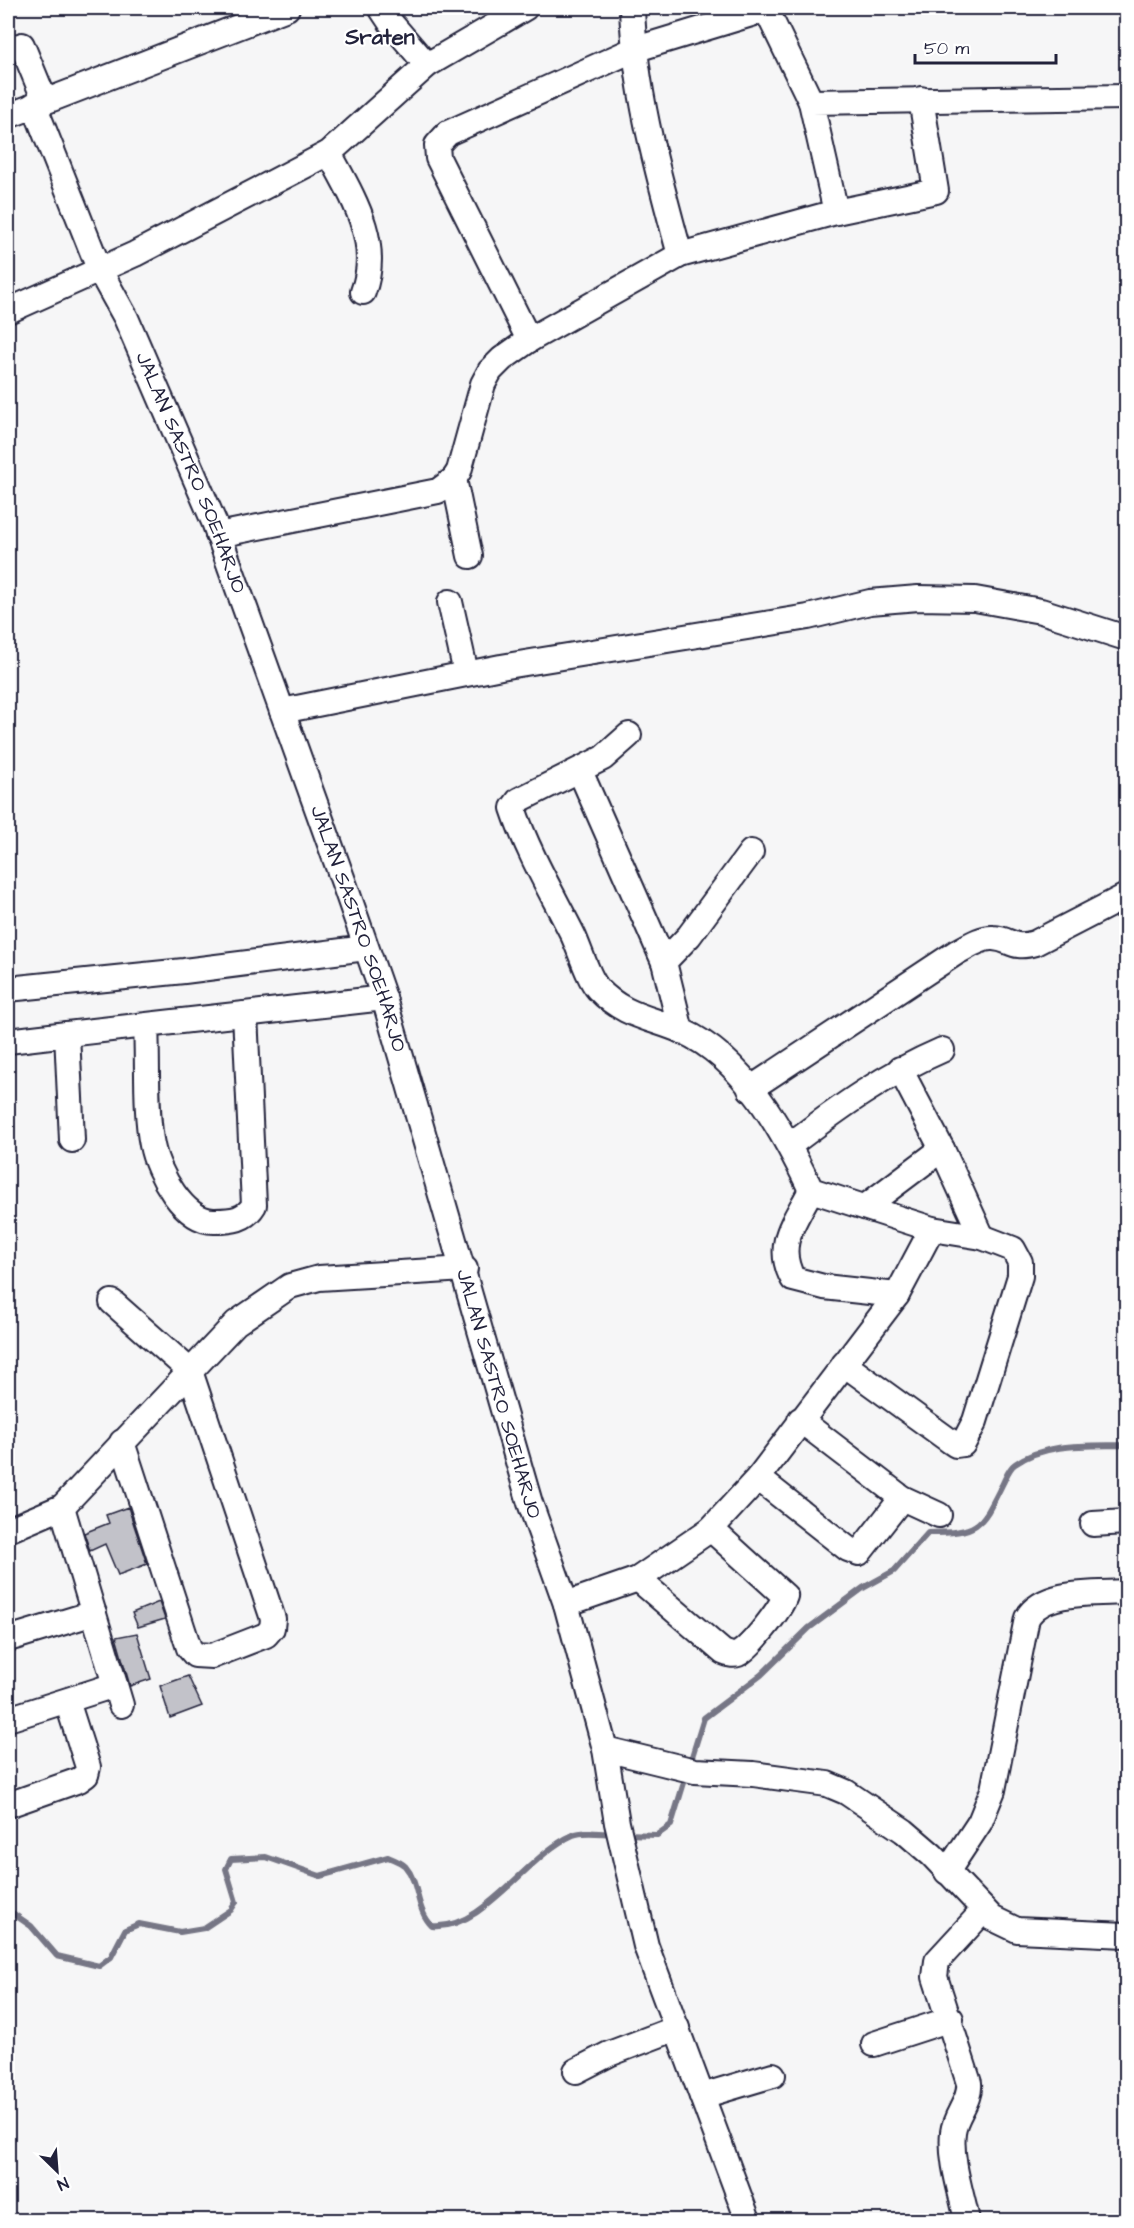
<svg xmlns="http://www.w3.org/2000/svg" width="1134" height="2228" font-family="'Architects Daughter',sans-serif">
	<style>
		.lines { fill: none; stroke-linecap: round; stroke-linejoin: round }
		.stream { stroke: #767685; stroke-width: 6 }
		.building { fill: #c2c2c9; stroke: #22223b; stroke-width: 1.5 }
		.minor-casing { stroke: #22223b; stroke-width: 28 }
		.minor { stroke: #fff; stroke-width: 24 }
		.labels { text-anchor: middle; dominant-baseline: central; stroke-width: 4.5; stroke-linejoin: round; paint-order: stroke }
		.street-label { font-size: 20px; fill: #22223b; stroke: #fff }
		.quarter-label { font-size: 22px; font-weight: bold; fill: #22223b; stroke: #fff }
	</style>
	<rect width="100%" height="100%" fill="#f6f6f7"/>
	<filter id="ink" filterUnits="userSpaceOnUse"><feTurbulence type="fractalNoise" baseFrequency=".0167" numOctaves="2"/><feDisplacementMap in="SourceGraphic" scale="12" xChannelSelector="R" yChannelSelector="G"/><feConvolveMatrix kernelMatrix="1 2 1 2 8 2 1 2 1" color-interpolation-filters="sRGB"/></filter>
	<g filter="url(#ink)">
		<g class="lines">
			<path class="stream" d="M690,1763L704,1718L761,1675L809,1628L863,1588L894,1571L928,1533C980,1533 981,1527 1003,1483C1006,1477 1009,1468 1015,1464C1046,1442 1090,1446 1126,1445
				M625,1834L657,1835L671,1825L686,1776
				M8,1910L31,1926L57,1956L99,1966L111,1957L125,1930L139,1924L180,1932L204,1928L231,1910L236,1902L226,1869L231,1859L266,1857L320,1876L388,1857C393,1859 401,1862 405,1866C420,1883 415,1909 432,1926C483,1931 526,1856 573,1835C584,1830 603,1834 615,1834"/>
		</g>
		<path class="building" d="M128,1507L147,1564L118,1575L105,1544L90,1551L84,1533L109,1523L106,1515Z
			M159,1602L165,1619L138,1627L132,1613Z
			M137,1633L151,1679L130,1686L116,1637Z
			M188,1676L202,1706L170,1718L160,1686Z"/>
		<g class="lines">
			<g class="minor-casing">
				<g id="minor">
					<path d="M381,8L391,23L427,65"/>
					<path d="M632,8C635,93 658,173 680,255"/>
					<path d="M771,8L633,50L448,133L437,145L438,158L529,340L680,255L836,212L811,102L1126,97"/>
					<path d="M766,9L811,102"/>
					<path d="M22,45L45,101"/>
					<path id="s1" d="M34,105L100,271L126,318L214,522L345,886L384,998L530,1503L566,1604L605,1749L695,1771L753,1774L827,1784L846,1792L904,1831L932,1855L992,1918L1017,1930L1126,1935"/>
					<path d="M8,116L287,8"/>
					<path d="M329,153C352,196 382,242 363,292"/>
					<path d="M836,212L936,191L921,99"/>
					<path d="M8,311L135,254L329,153L427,65L525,8"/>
					<path d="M454,479L470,556"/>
					<path d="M218,535L438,491L454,479L459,471L483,384L490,371L502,359L529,340"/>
					<path d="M450,602L466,673"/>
					<path d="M282,711L501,667L808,617L870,602L918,598L975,599L1041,611L1126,638"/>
					<path d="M629,735L603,758L519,800L513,808C528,853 552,893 573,935C580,950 588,978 598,989C623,1016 652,1018 682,1031C744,1059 783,1131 811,1190L932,1229L982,1237L1013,1249L1020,1262V1276L975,1421L963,1444L956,1445L950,1441L844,1364"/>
					<path d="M580,771L664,962"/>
					<path d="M8,989L184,971L366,948"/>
					<path d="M146,1026C148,1061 145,1112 152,1145C157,1172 184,1222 215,1221C232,1221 245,1220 254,1205L245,1014"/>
					<path d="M681,1031L664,962L689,936L751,852"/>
					<path d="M8,1041L67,1034"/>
					<path d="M900,1069L942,1149L982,1237"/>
					<path d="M750,1089L957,952C967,947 981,937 993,938C1012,939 1011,950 1035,943L1126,896"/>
					<path d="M72,1140L67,1034L384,998"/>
					<path d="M790,1145C840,1107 884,1075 942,1050"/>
					<path d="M811,1190C795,1222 774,1244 793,1279L824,1287L897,1295"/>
					<path d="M865,1207L942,1149"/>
					<path d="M112,1302L190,1371L273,1619L272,1628L266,1635L212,1656L195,1655L189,1648L122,1442"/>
					<path d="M800,1420L902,1498L939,1515"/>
					<path d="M758,1478L848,1549L859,1553L902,1498"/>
					<path d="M62,1507L121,1705"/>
					<path d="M1093,1524L1126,1522"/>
					<path d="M8,1530L62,1507L236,1323L290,1286L319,1278L465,1269"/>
					<path d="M638,1579L723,1652C728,1654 733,1656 738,1654C751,1647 780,1610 785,1596L711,1529"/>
					<path d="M566,1604L638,1579L711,1529L758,1478L897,1295L932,1229"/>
					<path d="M8,1639L94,1613"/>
					<path d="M8,1719L115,1685"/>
					<path d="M605,1749L617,1823L646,1946L748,2220"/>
					<path d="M8,1805L79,1780L86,1775L88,1767L67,1701"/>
					<path d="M947,1872L980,1822L993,1790L1027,1618C1044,1589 1096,1594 1126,1592"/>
					<path d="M874,2044L951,2019"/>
					<path d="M576,2071L609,2054L677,2028"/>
					<path d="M702,2096L773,2075"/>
					<path d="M967,2220C961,2192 950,2160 953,2132C955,2114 971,2101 969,2083L935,1977L937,1961L984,1910"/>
				</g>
			</g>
			<use href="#minor" class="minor"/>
		</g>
	</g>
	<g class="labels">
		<g class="street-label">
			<text stroke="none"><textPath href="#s1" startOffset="400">JALAN SASTRO SOEHARJO</textPath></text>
			<text stroke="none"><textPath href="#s1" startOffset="886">JALAN SASTRO SOEHARJO</textPath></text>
			<text stroke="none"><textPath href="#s1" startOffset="1372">JALAN SASTRO SOEHARJO</textPath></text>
		</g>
		<g class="quarter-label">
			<text x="380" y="37">Sraten</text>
		</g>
	</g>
	<rect width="1134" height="2228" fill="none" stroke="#fff" stroke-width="30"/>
	<rect x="15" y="15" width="1104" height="2198" fill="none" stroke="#22223b" stroke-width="2" filter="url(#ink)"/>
	<g transform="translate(57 2171) rotate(155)" stroke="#ffffff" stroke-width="4.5" paint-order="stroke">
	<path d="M0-4.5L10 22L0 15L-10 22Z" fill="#22223b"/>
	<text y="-9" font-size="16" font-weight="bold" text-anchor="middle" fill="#22223b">N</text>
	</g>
	<path d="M915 54v9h141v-9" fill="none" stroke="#22223b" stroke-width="3"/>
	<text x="924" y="54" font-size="18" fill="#22223b" stroke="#ffffff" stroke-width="4.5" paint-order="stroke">50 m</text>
</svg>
